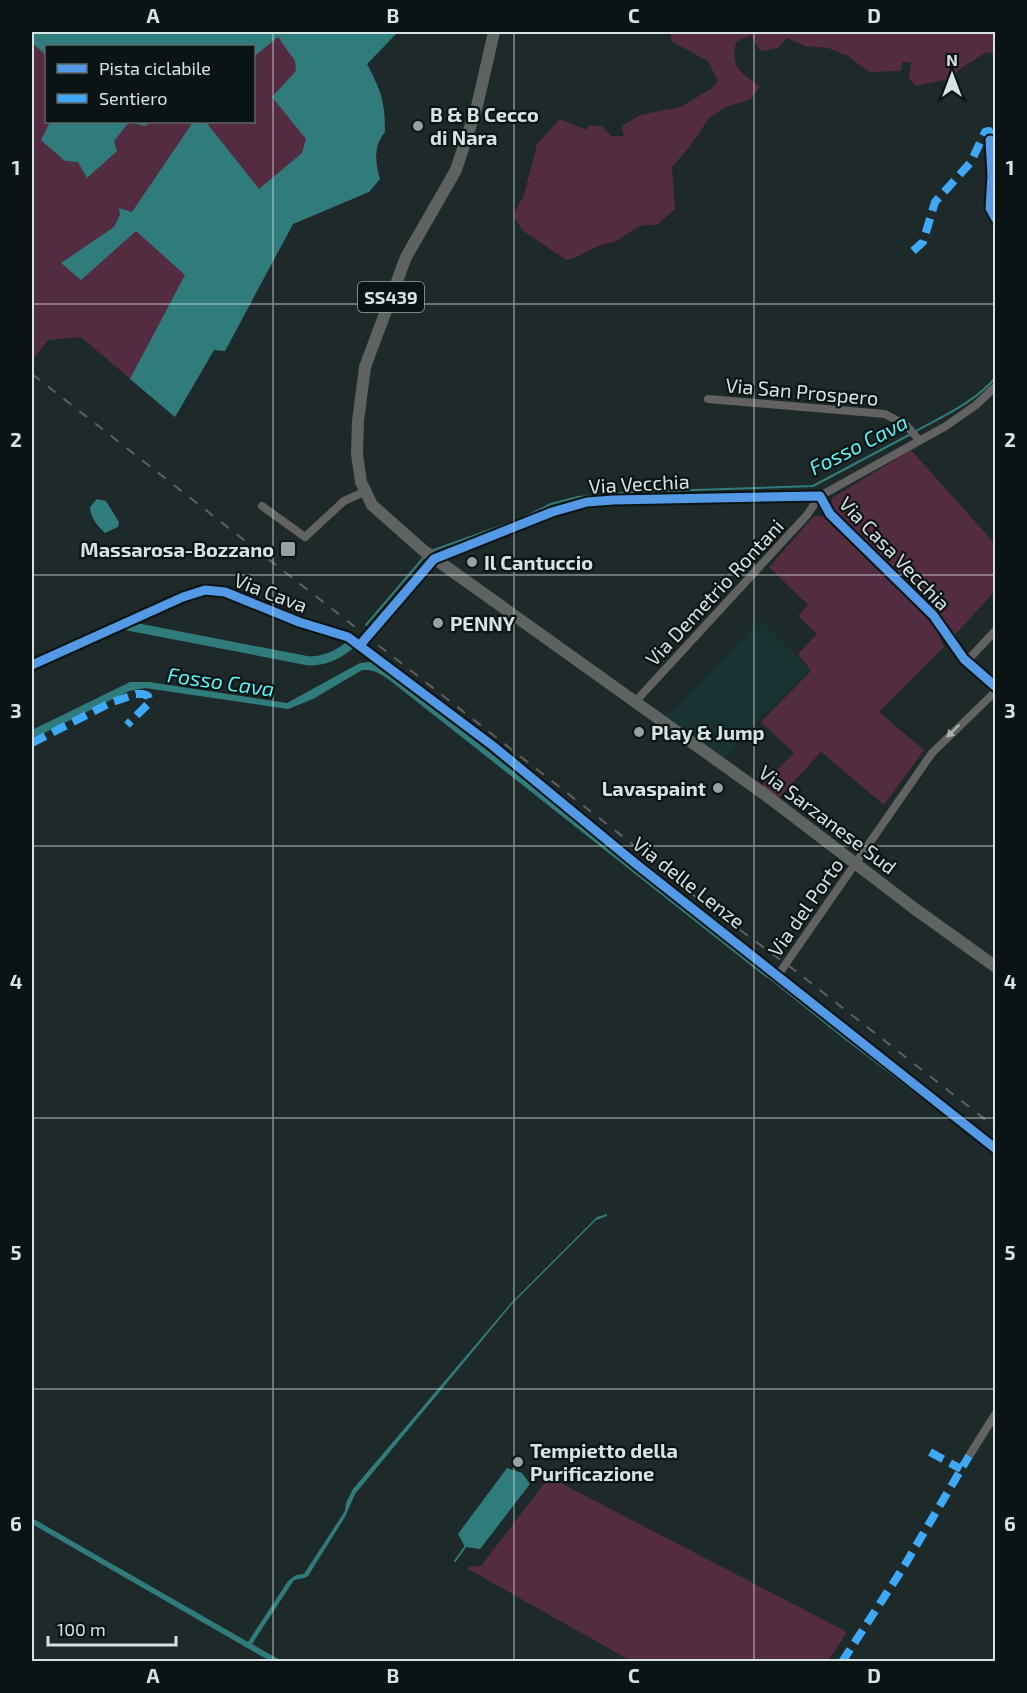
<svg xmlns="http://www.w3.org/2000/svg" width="1027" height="1693" font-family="'Exo 2',sans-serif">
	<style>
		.built { fill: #193333 }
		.green { fill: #542c40; fill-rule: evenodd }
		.water { fill: #307c7d }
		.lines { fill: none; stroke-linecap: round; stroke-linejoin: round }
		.stream { stroke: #307c7d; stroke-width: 2 }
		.canal { stroke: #307c7d; stroke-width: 9 }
		.minor { stroke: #626263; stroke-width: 8 }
		.primary { stroke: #5f6263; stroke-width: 12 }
		.rail { stroke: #5d6060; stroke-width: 2; stroke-dasharray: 10 10; stroke-linecap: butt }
		.quiet { stroke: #3fa9f5; stroke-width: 8; stroke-dasharray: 15 8; stroke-linecap: butt }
		.cycleway-casing { stroke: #0b1414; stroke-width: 13 }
		.cycleway { stroke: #5399e6; stroke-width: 9 }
		.oneway { fill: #a8afaf }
		.grid { fill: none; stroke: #d7e2e2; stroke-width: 1.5; stroke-opacity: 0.55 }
		.poi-dot { fill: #96a1a1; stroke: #0b1414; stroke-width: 2 }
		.labels { text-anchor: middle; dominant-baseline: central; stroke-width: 4.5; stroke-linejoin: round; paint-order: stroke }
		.shield { fill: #0b1414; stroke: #9aa4a4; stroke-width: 1.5 }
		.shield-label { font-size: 18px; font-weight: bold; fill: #d7e2e2 }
		.poi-label { font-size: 20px; font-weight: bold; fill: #d7e2e2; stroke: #0b1414; text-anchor: start }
		.street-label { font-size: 20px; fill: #d7e2e2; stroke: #0b1414 }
		.water-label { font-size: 21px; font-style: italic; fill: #5bf5f7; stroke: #0b1414 }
		.neatline { fill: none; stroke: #d7e2e2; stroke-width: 2 }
		.grid-label { font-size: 20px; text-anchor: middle; font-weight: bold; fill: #d7e2e2 }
	</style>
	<rect width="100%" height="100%" fill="#1e2929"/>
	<path class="built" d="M761,620L810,670L751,727L752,731L723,759L665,718Z"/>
	<path class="green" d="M32,32H398L367,64C381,91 385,101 385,132C373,146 376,163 380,179L369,192L293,224L225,351L214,350L175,417L81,337L48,340L32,360ZM46,46H254V122H46Z
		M671,32H995V54L986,52L957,71L953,85L943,80L916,86L909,79L911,62H902L901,71L869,72L848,56L828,48L805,46L787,38L778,48L760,51L751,35L736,42C731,69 740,72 760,86L751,99L726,107L709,118L690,146L672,167L675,209L657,225C637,223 635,230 619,239C614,243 607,243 601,245C589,250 578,258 566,260L522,230L513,215L524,195L537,144L560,119L586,130L589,126H602L611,136H624L622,126L640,115L681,107L712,88L718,81L708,61L671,41Z
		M911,450L995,544V591L953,637L935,611L832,511L830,507L832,498Z
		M814,516L826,517L931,617L944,647L879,712L924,750L884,805L821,752L778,799L761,786L794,753L761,722L811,671L798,654L817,634L798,616L808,605L769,567Z
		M549,1477L847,1632L828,1661H631L468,1569L469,1567L481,1566Z"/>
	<path class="water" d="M32,32H398L367,64C381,91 385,101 385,132C373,146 375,163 380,179L369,192L293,224L225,351L214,350L175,417L130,379L185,275L136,231L81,280L61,263L114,227L120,215L119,208L132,212L193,122H206L259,189L302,153L306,139L272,97L296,71L295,61L278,37L257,54H254V46H46V55L32,43Z
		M50,122H151L145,126L129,122L114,141L117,151L87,178L78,162L65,161L41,140Z
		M97,499L106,501L119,522L118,527L105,533C97,525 91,519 90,507Z
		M371,662L389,672L769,975L767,978L392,682C383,675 375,669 362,670L313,699L288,709L145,688L129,691L32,739V730L130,682H149L287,703L360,663Z
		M607,1214V1216L596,1220L512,1304L355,1494L345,1517L308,1576L304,1578L294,1580L252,1644L282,1661H270L32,1524V1518L248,1642L288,1581L296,1575L304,1574L345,1511L346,1503L353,1489L511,1303L597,1217Z
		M507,1468L522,1473L530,1484L480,1549L465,1547L458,1534Z"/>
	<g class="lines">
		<path class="stream" d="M914,432C943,416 974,403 996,377
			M431,551L521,519L551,504L578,497L633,492L813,486L909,435
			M366,625L425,556
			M766,975L842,1036L996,1154
			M455,1561L465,1547"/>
		<path class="canal" d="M128,626L309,661C325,661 338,655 350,645"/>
		<path class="minor" d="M990,140L992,176L990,208L996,219
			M708,399L885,414L907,426L919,440
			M262,506L305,537L344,501L364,492
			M360,645L434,559L552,512L587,502L613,500L820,496L830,514L933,615L964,659L996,687
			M967,661L996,630
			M32,665L183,597L205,590L225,592L299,622L348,637L493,746L636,864L996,1149
			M635,702L807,515L820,496L946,426L976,405L996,386
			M778,975L932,753L996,691
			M969,1456L996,1413"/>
		<path class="primary" d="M494,32L477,106L456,170L406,257L365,367L358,421L357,454L361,482L372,505L424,551L767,796L915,909L996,967"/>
		<path class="rail" d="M32,374L631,843L698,899L793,969L996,1128"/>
		<path class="quiet" d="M913,251L923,242L935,202L971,162L985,132L989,131L990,140
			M32,743L110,703L136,694H143L148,696L150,702L127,725
			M930,1452L961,1469
			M842,1662L903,1568L969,1456"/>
		<g class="cycleway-casing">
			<path id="cycleway" d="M990,140L992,176L990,208L996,219
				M360,645L434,559L552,512L587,502L613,500L820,496L830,514L933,615L964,659L996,687
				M32,665L183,597L205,590L225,592L299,622L348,637L493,746L636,864L996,1149"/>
		</g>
		<use href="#cycleway" class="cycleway"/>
	</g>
	<defs><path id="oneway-solid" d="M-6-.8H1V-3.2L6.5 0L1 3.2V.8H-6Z" transform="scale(1.5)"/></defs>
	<use class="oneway" href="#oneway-solid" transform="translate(953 731) rotate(135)"/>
	<path class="grid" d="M273,32V1662M514,32V1662M754,32V1662M32,304H996M32,575H996M32,846H996M32,1118H996M32,1389H996"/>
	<g class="poi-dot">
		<circle cx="418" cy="126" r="6"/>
		<rect x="280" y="541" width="16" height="16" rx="3"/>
		<circle cx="472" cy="562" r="6"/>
		<circle cx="438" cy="623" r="6"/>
		<circle cx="639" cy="732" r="6"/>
		<circle cx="718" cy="788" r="6"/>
		<circle cx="518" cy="1462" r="6"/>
	</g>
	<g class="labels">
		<rect class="shield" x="358" y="282" width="66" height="30" rx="4.5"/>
		<g class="shield-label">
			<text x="391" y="297">SS439</text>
		</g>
		<g class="poi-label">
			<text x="430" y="114">B &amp; B Cecco<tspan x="430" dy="23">di Nara</tspan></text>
			<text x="274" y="549" text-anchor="end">Massarosa-Bozzano</text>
			<text x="484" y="562">Il Cantuccio</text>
			<text x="450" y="623">PENNY</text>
			<text x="651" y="732">Play &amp; Jump</text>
			<text x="706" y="788" text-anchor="end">Lavaspaint</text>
			<text x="530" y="1450">Tempietto della<tspan x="530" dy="23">Purificazione</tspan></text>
		</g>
		<g class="street-label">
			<text transform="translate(802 391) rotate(5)">Via San Prospero</text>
			<text transform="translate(639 483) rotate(-3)">Via Vecchia</text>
			<text transform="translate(895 553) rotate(46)">Via Casa Vecchia</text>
			<text transform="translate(271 592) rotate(21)">Via Cava</text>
			<text transform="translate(714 592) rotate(-47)">Via Demetrio Rontani</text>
			<text transform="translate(828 819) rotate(37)">Via Sarzanese Sud</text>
			<text transform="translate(689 882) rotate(38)">Via delle Lenze</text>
			<text transform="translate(805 907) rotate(-55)">Via del Porto</text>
		</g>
		<g class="water-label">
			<text transform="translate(858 444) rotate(-27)">Fosso Cava</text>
			<text transform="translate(221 681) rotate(8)">Fosso Cava</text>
		</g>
	</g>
	<rect width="1027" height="1693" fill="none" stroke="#0b1414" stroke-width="66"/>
	<rect x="45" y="45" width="210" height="78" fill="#0b1414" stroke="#5d6666" stroke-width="1.5"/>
	<rect x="57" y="64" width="30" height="9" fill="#5399e6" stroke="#5d6666" stroke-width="1.5"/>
	<text x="99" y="75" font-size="18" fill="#d7e2e2">Pista ciclabile</text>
	<rect x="57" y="94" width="30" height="9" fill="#3fa9f5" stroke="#5d6666" stroke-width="1.5"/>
	<text x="99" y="105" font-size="18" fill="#d7e2e2">Sentiero</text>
	<g transform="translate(952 75)" stroke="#0b1414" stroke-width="4.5" paint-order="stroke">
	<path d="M0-4.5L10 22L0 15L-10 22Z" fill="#d7e2e2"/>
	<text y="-9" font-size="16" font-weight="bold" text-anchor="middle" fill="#d7e2e2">N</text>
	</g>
	<path d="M48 1636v9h128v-9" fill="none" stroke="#d7e2e2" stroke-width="3"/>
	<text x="57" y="1636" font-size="18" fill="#d7e2e2" stroke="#0b1414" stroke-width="4.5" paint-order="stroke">100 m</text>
	<rect x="33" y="33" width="961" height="1627" class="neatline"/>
	<g class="grid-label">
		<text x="153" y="23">A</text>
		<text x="393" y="23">B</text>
		<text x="634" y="23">C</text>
		<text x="874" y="23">D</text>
		<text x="16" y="175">1</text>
		<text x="1010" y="175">1</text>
		<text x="16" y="447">2</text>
		<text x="1010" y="447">2</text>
		<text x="16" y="718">3</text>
		<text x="1010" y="718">3</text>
		<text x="16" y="989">4</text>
		<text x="1010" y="989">4</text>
		<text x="16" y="1260">5</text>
		<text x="1010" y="1260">5</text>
		<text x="16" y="1531">6</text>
		<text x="1010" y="1531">6</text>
		<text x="153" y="1683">A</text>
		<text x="393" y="1683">B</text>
		<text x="634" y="1683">C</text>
		<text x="874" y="1683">D</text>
	</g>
</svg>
